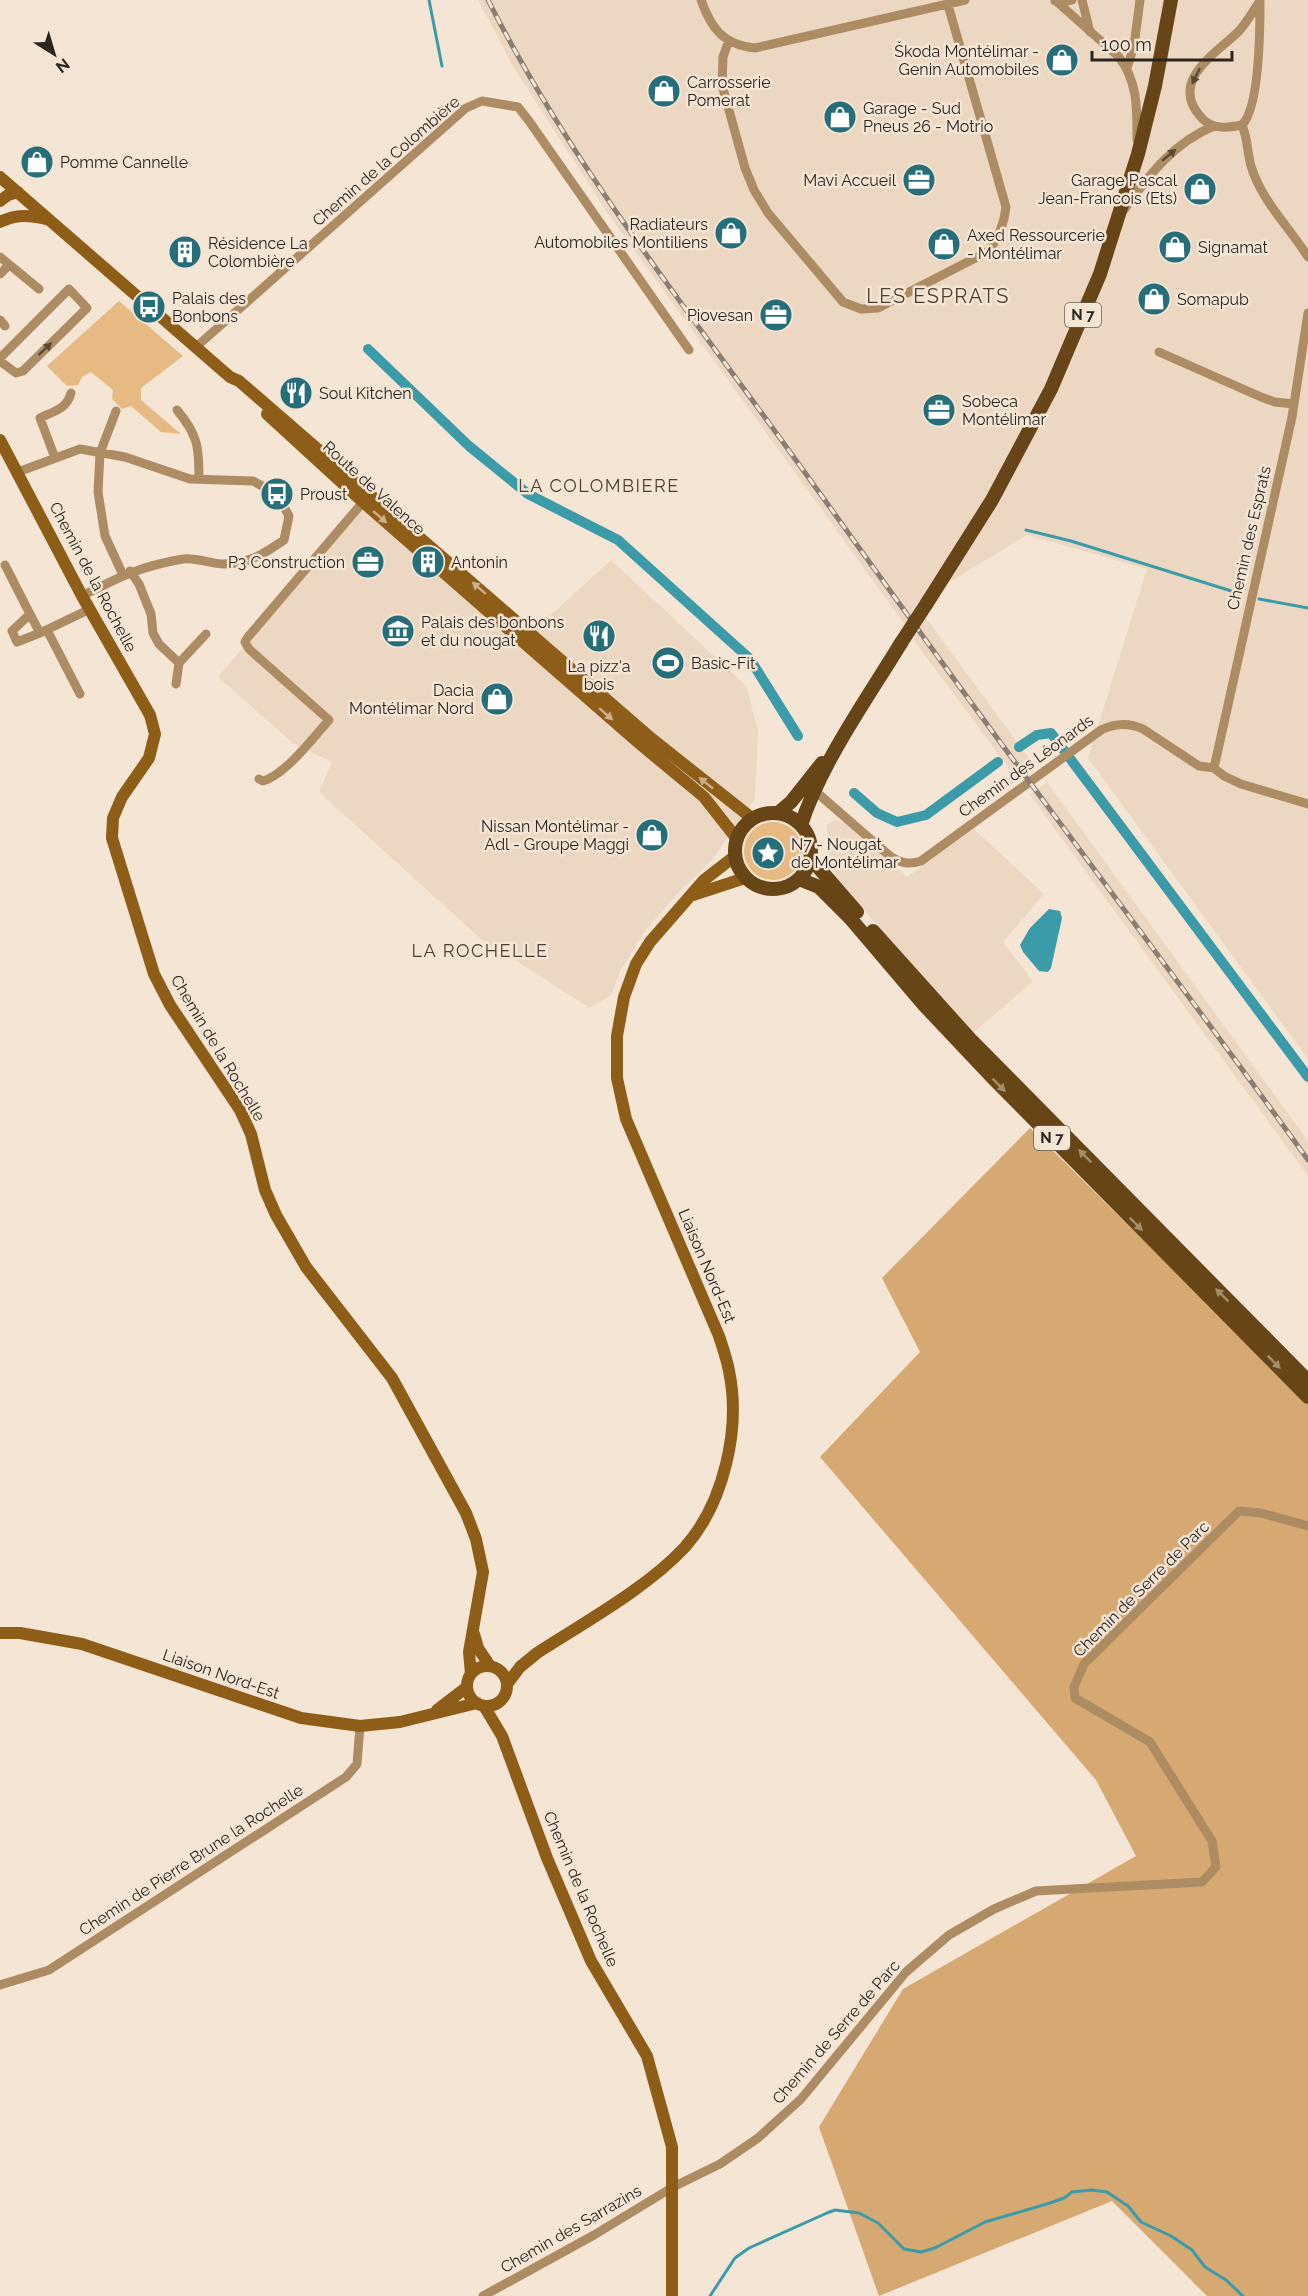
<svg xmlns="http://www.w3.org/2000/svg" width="1308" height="2296" font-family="Raleway,sans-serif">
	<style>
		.built { fill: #ecd8c2 }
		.green { fill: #e7b983 }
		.forest { fill: #d7a972 }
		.water { fill: #3c9ba9 }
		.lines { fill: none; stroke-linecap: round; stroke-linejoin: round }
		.stream { stroke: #3c9ba9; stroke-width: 3 }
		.canal { stroke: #3c9ba9; stroke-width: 10 }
		.street { stroke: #ad8c64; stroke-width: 9 }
		.secondary { stroke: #8e5e19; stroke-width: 12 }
		.primary { stroke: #674517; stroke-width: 14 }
		.rail-casing { stroke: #887e73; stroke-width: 5 }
		.rail { stroke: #f4e5d5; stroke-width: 3; stroke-dasharray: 9; stroke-linecap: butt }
		.primary-bridge { stroke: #674517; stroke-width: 14 }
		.oneway { fill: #594a38 }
		.oneway2 { fill: #cbaf8a }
		.oneway3 { fill: #a68d6c }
		.labels { text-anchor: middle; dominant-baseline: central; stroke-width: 5; stroke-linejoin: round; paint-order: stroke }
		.shield { fill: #f4e5d5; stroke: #685f56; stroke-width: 1.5 }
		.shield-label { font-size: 15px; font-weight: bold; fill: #2c2620 }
		.poi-label { font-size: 16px; fill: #2c2620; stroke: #f4e5d5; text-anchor: start }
		.street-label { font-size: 16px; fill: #2c2620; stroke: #f4e5d5 }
		.neighbourhood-label { font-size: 18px; letter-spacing: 1.5px; fill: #4d4134; stroke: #f4e5d5 }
		.quarter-label { font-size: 20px; letter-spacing: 1.5px; fill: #4d4134; stroke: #f4e5d5 }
	</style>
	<rect width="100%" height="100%" fill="#f4e5d5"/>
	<path class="built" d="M478,0H1308V1059L1088,758L1147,569L1027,535L920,600L905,625L609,215L514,68Z
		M362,507L519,644L611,560L746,686L758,730L755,799L711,861L677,894L645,931L620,971L612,994L590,1008L480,938L319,792L332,762L294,744L218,677Z
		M926,618L1034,765L1016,778L913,639Z
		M1047,782L1308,1141V1176L1030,795Z
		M836,820L847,825L907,877L974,829L1044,894L1003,942L1033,981L972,1034L837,879L829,856L827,824Z"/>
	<path class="green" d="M119,301L183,356L141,388V400L181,434L161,432L131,406L122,409L112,399L113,390L91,372L82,377L78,385L67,386L47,366Z
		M744 851a29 29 0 1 1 58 0a29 29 0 1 1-58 0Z"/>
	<path class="forest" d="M1030,1128L1308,1403V2296H1207L1112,2201L879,2296L819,2127L903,1989L1136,1856L1096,1780L820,1457L920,1352L882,1278Z"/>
	<path class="water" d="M1049,909L1060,911L1062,918L1051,968L1048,972L1039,971L1023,952L1020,945L1030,928Z"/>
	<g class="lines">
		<path class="stream" d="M429,0L442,66
			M1026,530L1071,541L1241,594
			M1259,599L1308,608
			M710,2296L735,2258L749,2248L827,2213L835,2210L859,2213L878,2223L904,2249L921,2252L935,2248L985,2222L1050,2203L1064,2198L1072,2192L1092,2190L1107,2192L1128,2206L1141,2222L1171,2236L1192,2250L1205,2267L1226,2280L1243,2296"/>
		<path class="canal" d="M368,349L469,446L528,494L618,540L750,659L798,736
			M1019,747L1037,735L1051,733L1308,1077
			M854,793L877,813L897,822L926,815L998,762"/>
		<path class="street" d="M701,0C711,28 723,45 755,48L965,0
			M1082,0L1090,32
			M1055,1L1061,3L1072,0
			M1056,1L1119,57C1138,82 1137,109 1137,140
			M729,40L723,57L722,85L745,168L754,190L768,213L843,302L861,309L878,308L989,251C999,236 1004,224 1006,207L948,5
			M1127,68L1134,46L1140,0
			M1242,125C1227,128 1211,130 1200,116C1169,80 1217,53 1239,31C1247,22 1253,11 1260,1
			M1242,125C1248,139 1247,152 1251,166C1261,200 1290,228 1308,257
			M1242,125C1260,107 1260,28 1260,2
			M1124,210C1148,176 1174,142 1214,126
			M0,257L39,289
			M0,274L9,265
			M0,320L5,326
			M196,347L466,108L482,101L518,107L529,121L689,350
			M1159,352L1261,397L1275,402L1294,404
			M0,358L69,289L87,308L23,371L16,373L0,361
			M177,410C198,435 199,447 199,479
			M116,411L100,453L98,492L105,536L123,575
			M55,458L40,418C54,411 67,409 71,393
			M18,472L80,449L125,457L190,479L253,481L277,494L289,516L284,540C264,554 250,563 224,564C211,564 196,557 183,559C141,566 119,577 82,596
			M5,565L30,614L12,631L17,642L40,633L90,609
			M130,571L139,584L151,614L153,633L159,644L179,663L206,634
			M30,614L40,633
			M47,630L80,694
			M176,684L179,663
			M1214,768L1292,417L1308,313
			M259,779L263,781C285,775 314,737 329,720L249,649L245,642L248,637L363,502
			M815,791L891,857C902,863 908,865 921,861L1101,730C1115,723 1128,722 1143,729L1199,766L1214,768L1224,776L1241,784L1308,804
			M0,1985L49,1970L346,1777L357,1764L360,1726
			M483,2296L594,2235L673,2187L720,2164L758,2138L801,2099L906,1972L949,1935L994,1909L1036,1891L1202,1882L1216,1867L1212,1841L1150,1742L1075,1698L1074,1687L1084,1664L1239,1511L1261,1513L1308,1526"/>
		<path class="secondary" d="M0,177L230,377L239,381L652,739L753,819
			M0,201L8,195L18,192
			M0,222C16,214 29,215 46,219
			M267,414L363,502L640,744L704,797L737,839
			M0,440L82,596L150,715L155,734L149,758L122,797L113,818L112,838L154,974L170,1005L240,1110L251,1134L265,1190L276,1215L306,1267L392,1378L466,1513L476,1539L483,1572L469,1652L471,1674
			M693,895L745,878
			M0,1633H20L82,1644L301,1718L360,1726L400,1722L477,1703
			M474,1634L478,1648L490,1666
			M467 1686a20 20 0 1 1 40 0a20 20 0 1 1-40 0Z
			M508,1683L520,1667L537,1653C585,1622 647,1588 685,1547C724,1503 741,1428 729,1371C727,1360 723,1348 719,1336L626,1119L617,1078V1036L624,997L636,964L650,942L704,880L735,856
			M484,1706L502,1736L547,1858L591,1961L647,2056L672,2147V2296
			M437,1710L467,1687"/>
		<path class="primary" d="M927,603L992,500L1051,389L1100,274L1138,154L1155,86L1171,0
			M735 851a38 38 0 1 1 76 0a38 38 0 1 1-76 0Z
			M778,813L791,802L822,763
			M801,825C821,763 867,699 901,643
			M811,859L857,912
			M799,879L819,887L850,918L924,1005L992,1077L1308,1397
			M873,931L970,1039L1308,1381"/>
		<g class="rail-casing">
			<path id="rail" d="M488,0C569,160 680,300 785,445C863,553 940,661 1020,769C1116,899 1213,1028 1308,1160"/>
		</g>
		<use href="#rail" class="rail"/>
		<path class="primary-bridge" d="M901,643L927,603"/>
	</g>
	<defs><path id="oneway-solid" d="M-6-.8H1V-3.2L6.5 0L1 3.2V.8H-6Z" transform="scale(1.5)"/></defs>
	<g class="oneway">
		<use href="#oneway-solid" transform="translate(1196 76) rotate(116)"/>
		<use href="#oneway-solid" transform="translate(1169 155) rotate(-40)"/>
		<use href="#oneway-solid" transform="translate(45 349) rotate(-44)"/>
	</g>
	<g class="oneway2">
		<use href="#oneway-solid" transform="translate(380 517) rotate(41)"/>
		<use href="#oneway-solid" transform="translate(479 588) rotate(-139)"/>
		<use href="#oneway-solid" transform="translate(606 714) rotate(41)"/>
		<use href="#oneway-solid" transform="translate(706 783) rotate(-142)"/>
	</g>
	<g class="oneway3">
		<use href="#oneway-solid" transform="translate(999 1085) rotate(45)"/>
		<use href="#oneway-solid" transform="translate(1085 1156) rotate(-135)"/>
		<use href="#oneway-solid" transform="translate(1136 1224) rotate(45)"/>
		<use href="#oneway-solid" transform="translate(1222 1295) rotate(-135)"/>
		<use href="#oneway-solid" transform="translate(1274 1362) rotate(45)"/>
	</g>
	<defs>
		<g id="shop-disc" transform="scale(1.725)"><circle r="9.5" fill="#266e79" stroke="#f4e5d5"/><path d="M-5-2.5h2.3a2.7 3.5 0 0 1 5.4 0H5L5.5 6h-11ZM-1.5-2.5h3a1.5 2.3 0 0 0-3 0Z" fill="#fff"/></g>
		<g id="office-disc" transform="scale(1.725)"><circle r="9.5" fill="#266e79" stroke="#f4e5d5"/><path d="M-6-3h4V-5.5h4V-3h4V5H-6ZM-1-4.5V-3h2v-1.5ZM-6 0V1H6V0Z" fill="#fff"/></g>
		<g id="building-disc" transform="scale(1.725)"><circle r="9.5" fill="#266e79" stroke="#f4e5d5"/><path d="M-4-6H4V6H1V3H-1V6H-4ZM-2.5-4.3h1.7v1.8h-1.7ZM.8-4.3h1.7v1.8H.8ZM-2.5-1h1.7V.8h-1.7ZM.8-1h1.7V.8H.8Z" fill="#fff"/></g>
		<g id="bus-disc" transform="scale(1.725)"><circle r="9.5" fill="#266e79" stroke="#f4e5d5"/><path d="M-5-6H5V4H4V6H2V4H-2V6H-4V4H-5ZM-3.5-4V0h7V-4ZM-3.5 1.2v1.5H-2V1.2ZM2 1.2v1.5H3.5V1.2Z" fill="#fff"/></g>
		<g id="restaurant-disc" transform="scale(1.725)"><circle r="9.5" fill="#266e79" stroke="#f4e5d5"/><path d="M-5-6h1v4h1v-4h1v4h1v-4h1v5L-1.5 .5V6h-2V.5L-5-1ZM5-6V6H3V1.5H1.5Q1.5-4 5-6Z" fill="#fff"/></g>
		<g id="museum-disc" transform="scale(1.725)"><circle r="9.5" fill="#266e79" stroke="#f4e5d5"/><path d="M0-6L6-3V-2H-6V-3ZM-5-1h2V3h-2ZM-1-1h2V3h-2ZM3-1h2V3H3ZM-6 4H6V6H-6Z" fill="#fff"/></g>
		<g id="stadium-disc" transform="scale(1.725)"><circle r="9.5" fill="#266e79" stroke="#f4e5d5"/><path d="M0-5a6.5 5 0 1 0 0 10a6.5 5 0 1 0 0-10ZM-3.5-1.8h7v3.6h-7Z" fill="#fff"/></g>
		<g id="sight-disc" transform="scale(1.725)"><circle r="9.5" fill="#266e79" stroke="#f4e5d5"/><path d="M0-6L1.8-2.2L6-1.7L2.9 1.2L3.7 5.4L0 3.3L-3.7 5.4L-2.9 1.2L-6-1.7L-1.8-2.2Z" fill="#fff"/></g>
	</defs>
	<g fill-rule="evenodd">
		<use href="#shop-disc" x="1062" y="60"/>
		<use href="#shop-disc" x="664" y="91"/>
		<use href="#shop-disc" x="840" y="117"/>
		<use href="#shop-disc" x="37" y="162"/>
		<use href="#office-disc" x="919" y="180"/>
		<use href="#shop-disc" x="1200" y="189"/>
		<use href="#shop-disc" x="731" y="233"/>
		<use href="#shop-disc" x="944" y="244"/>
		<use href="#shop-disc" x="1175" y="247"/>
		<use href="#building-disc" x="185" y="252"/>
		<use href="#shop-disc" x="1154" y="299"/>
		<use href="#bus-disc" x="149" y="307"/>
		<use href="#office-disc" x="776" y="315"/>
		<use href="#restaurant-disc" x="296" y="393"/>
		<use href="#office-disc" x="939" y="410"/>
		<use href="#bus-disc" x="277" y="494"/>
		<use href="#office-disc" x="368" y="562"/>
		<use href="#building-disc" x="428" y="562"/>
		<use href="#museum-disc" x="398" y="631"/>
		<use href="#restaurant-disc" x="599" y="636"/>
		<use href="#stadium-disc" x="668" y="663"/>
		<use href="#shop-disc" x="497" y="699"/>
		<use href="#shop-disc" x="652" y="835"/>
		<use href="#sight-disc" x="768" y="853"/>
	</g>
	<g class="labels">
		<g class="shield">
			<rect x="1065" y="303" width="36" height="24" rx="4.5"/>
			<rect x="1034" y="1126" width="36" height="24" rx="4.5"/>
		</g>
		<g class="shield-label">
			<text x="1083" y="315">N 7</text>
			<text x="1052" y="1138">N 7</text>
		</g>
		<g class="poi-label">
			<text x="1039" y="51" text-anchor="end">Škoda Montélimar -<tspan x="1039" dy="18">Genin Automobiles</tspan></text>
			<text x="687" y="82">Carrosserie<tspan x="687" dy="18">Pomerat</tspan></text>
			<text x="863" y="108">Garage - Sud<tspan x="863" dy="18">Pneus 26 - Motrio</tspan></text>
			<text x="60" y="162">Pomme Cannelle</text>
			<text x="896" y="180" text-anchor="end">Mavi Accueil</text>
			<text x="1177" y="180" text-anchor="end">Garage Pascal<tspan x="1177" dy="18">Jean-Francois (Ets)</tspan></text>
			<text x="708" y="224" text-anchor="end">Radiateurs<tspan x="708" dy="18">Automobiles Montiliens</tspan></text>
			<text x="967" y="235">Axed Ressourcerie<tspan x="967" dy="18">- Montélimar</tspan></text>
			<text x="208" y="243">Résidence La<tspan x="208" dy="18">Colombière</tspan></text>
			<text x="1198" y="247">Signamat</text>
			<text x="172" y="298">Palais des<tspan x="172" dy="18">Bonbons</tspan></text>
			<text x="1177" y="299">Somapub</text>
			<text x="753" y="315" text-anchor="end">Piovesan</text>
			<text x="319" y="393">Soul Kitchen</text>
			<text x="962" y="401">Sobeca<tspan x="962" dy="18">Montélimar</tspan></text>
			<text x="300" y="494">Proust</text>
			<text x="345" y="562" text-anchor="end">P3 Construction</text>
			<text x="451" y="562">Antonin</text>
			<text x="421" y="622">Palais des bonbons<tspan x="421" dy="18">et du nougat</tspan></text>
			<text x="691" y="663">Basic-Fit</text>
			<text x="599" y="666" text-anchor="middle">La pizz'a<tspan x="599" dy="18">bois</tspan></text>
			<text x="474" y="690" text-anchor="end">Dacia<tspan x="474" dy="18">Montélimar Nord</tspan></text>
			<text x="629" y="826" text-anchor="end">Nissan Montélimar -<tspan x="629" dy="18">Adl - Groupe Maggi</tspan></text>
			<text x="791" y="844">N7 - Nougat<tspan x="791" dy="18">de Montélimar</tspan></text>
		</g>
		<g class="street-label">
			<text transform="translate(386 161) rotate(-41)">Chemin de la Colombière</text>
			<text transform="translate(374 488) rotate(42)">Route de Valence</text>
			<text transform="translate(1249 538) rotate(-77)">Chemin des Esprats</text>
			<text transform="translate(93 577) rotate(62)">Chemin de la Rochelle</text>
			<text transform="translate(1026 766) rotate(-36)">Chemin des Léonards</text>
			<text transform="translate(218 1048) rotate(59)">Chemin de la Rochelle</text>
			<text transform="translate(707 1266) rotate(67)">Liaison Nord-Est</text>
			<text transform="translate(1141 1589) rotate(-45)">Chemin de Serre de Parc</text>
			<text transform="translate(221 1674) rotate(19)">Liaison Nord-Est</text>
			<text transform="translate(191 1860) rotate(-33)">Chemin de Pierre Brune la Rochelle</text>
			<text transform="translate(581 1889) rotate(67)">Chemin de la Rochelle</text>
			<text transform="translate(836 2032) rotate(-49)">Chemin de Serre de Parc</text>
			<text transform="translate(571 2229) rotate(-30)">Chemin des Sarrazins</text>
		</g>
		<g class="neighbourhood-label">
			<text x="599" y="485">LA COLOMBIERE</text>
			<text x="480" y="950">LA ROCHELLE</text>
		</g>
		<g class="quarter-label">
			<text x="938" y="296">LES ESPRATS</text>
		</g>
	</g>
	<g transform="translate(54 54) rotate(143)" stroke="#f4e5d5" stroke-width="4.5" paint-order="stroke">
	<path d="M0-4.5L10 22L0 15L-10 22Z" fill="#2c2620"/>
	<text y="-9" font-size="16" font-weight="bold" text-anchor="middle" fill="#2c2620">N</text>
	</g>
	<path d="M1092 51v9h140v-9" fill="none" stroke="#2c2620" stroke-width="3"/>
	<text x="1101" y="51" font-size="18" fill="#2c2620" stroke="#f4e5d5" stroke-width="4.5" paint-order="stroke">100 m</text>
</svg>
